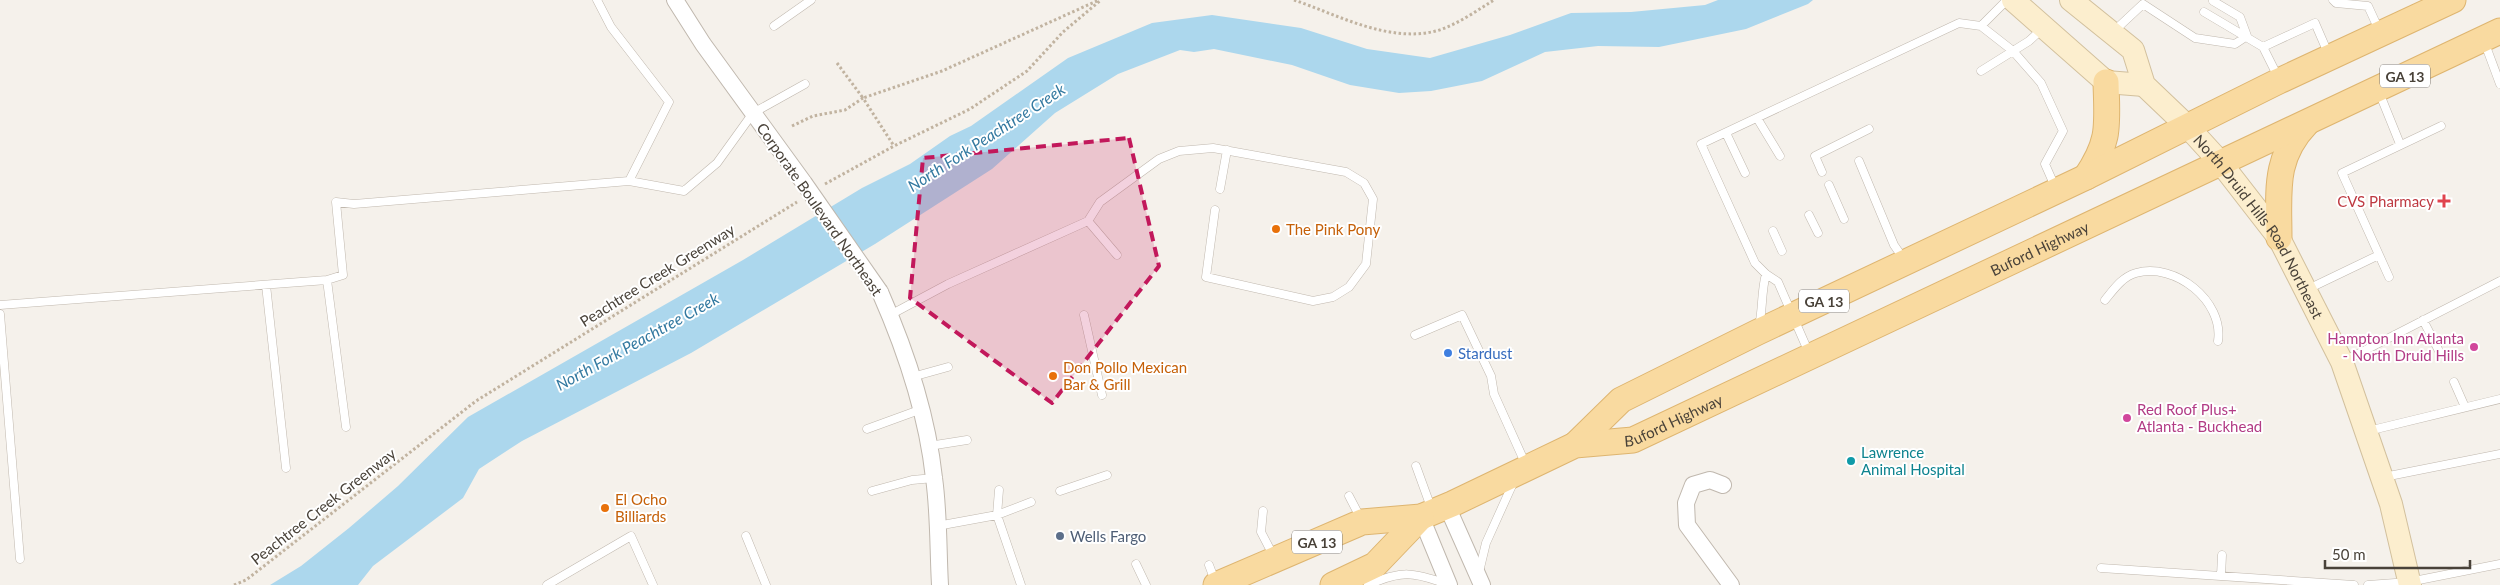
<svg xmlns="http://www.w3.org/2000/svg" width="2500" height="585" font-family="Lato,sans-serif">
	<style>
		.water { fill: #acd7ed }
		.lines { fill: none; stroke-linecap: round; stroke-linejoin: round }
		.service-casing { stroke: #c0b8ae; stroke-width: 9 }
		.minor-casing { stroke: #c0b8ae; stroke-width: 18 }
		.secondary-casing { stroke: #d2c09d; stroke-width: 24 }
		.primary-casing { stroke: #deb570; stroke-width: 27 }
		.path { stroke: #c1b3a0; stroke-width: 3; stroke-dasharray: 2.5 2.5; stroke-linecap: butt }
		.service { stroke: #fff; stroke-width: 8 }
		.minor { stroke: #fff; stroke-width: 16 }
		.secondary { stroke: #fceece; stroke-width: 22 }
		.primary { stroke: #f9daa0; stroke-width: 25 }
		.minor-bridge-casing { stroke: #c0b8ae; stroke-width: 18; stroke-linecap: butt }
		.minor-bridge { stroke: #fff; stroke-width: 16 }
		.marked { fill: #c2185b; fill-opacity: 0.2; stroke: #c2185b; stroke-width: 4; stroke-dasharray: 10 6; stroke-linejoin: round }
		.health-dot { fill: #e0444e; stroke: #fff; stroke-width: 2 }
		.food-dot { fill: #e8710a; stroke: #fff; stroke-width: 2 }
		.hotel-dot { fill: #d1479c; stroke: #fff; stroke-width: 2 }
		.shop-dot { fill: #3f7fe0; stroke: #fff; stroke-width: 2 }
		.culture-dot { fill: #0f9aa8; stroke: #fff; stroke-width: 2 }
		.service-dot { fill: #5c6f8a; stroke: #fff; stroke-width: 2 }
		.labels { text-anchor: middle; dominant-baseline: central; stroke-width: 4; stroke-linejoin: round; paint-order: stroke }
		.shield { fill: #fff; stroke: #807b74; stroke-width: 1 }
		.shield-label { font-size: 14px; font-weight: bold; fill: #494239 }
		.health-label { font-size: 15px; fill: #be3a42; stroke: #fff; text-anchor: end }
		.street-label { font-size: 15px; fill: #494239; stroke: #fff }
		.food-label { font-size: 15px; fill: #c56008; stroke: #fff; text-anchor: start }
		.hotel-label { font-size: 15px; fill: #b23c85; stroke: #fff; text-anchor: end }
		.shop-label { font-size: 15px; fill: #366cbe; stroke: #fff; text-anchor: start }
		.culture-label { font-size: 15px; fill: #0d838f; stroke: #fff; text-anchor: start }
		.service-label { font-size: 15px; fill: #4e5e75; stroke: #fff; text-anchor: start }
		.water-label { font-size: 16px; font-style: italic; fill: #3379a0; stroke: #fff }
	</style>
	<rect width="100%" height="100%" fill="#f5f1eb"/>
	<path class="water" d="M1718,0H1813L1808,4L1746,29L1659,47L1598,46L1545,52L1482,81L1431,91L1399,93L1350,85L1292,65L1214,49L1194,52L1180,50L1118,74L1055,113L992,169L875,244L691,353L522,441L479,469L463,498L373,566L358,585H270L301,566L349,528L398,486L468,417L743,260L862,188L910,164L950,136L971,126L1068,58L1152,23L1212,15L1301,28L1367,49L1430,58L1510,35L1571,13L1631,12L1705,5Z"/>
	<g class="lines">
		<g class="service-casing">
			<path id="service" d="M597,0L611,27L669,102L629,181L684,191L717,163L753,113L805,84
				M2333,0L2336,3L2368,6L2379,30
				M2204,12L2263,47L2279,79
				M774,26L811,0
				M1981,26L2007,0
				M2113,32L2143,4L2195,38L2235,44L2247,36L2240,17L2213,1
				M2484,41L2500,84
				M2263,47L2315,23L2328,53
				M1981,71L2029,41L2043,28
				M2379,92L2400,144
				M1757,118L1780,156
				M1726,133L1745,173
				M1859,161L1894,245L1903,258
				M1822,172L1815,156L1869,129
				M1829,185L1844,219
				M1220,189L1227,150
				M1809,215L1818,233
				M1088,221L1117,255
				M1773,231L1782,251
				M2389,277L2342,173L2441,126
				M266,285L286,468
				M2306,290L2379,255
				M2105,300C2114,289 2122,277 2136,273C2175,262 2224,301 2218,341
				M0,305L327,280
				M0,314L20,559
				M890,315L948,284L1088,221L1100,202L1159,159L1179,151L1213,148L1346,172L1364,183L1373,199L1366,264L1349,287L1333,297L1313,301L1206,277L1215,210
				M1084,315L1102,395
				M2423,320L2439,351
				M1759,326C1763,309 1761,292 1766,274
				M1415,335L1462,315L1491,376L1494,394L1526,465
				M1809,353L1778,282L1766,274L1755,263L1701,144L1959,23L1981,26L2013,51L2041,83L2063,131L2045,164L2056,189
				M2344,361L2500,281
				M912,377L948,367
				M2454,382L2465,407
				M346,427L327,280L343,275L336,202L354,204L629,181
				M867,429L922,409
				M2368,431L2500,399
				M929,446L967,440
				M1416,466L1432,510
				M2384,477L2500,454
				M999,490L997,515L1021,585
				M872,491L912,480L934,478
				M1060,491L1107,475
				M1349,496L1361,519
				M1263,511L1261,532L1274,557
				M937,526L997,515L1031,502
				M746,536L766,585
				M1136,564L1146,585
				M1209,565L1215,581
				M2101,568L2354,585
				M1479,572L1486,543L1514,481
				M2221,576L2222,555
				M547,585L631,536L653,585
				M1368,585C1402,570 1413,572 1447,584
				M2368,585L2409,582L2500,564"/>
		</g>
		<g class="minor-casing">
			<path id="minor" d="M675,0L703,44L804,183
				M880,292C906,351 927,413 934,478C939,513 938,550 940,585
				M1723,485L1710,480L1693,485L1686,503L1687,525L1731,585
				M1447,506L1482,585
				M1421,517L1449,585"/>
		</g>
		<g class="secondary-casing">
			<g id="secondary">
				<path d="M2013,0L2106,82L2144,85"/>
				<path id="s1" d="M2071,0L2133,50L2144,85L2187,126L2220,162L2279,238L2342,362L2391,504L2410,585"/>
			</g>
		</g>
		<g class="primary-casing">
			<g id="primary">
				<path d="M2086,177C2111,140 2107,125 2106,82"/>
				<path d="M2279,238C2279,192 2273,158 2307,123"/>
				<path d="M1575,445L1621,400L1758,332L2086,177L2279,81L2453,0"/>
				<path id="s2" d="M1216,585L1362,522L1421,517L1452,504L1575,445L1633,440L2500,31"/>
				<path d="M1333,585L1375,565L1421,517"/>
			</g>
		</g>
		<path class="path" d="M1294,0C1338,15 1388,43 1436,31C1457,25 1476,11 1494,0
			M837,63L863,98L942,71L1099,0
			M792,126L813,116L845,110L863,98L894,146
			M825,184L894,146L970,109L1027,71L1063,32L1101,0
			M234,585L246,580L476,401L797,202"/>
		<use href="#service" class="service"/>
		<use href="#minor" class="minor"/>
		<use href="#secondary" class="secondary"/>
		<use href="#primary" class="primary"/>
		<g class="minor-bridge-casing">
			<path id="minor-bridge" d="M804,183L880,292"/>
		</g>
		<use href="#minor-bridge" class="minor-bridge"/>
	</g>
	<path class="marked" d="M1129,138L1159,266L1052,403L910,298L923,158Z"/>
	<path class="health-dot" d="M2441.5 193.5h5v5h5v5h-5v5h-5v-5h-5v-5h5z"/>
	<g class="food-dot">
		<circle cx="1276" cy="229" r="5"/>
		<circle cx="1053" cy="376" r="5"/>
		<circle cx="605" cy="508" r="5"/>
	</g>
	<g class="hotel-dot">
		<circle cx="2474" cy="347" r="5"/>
		<circle cx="2127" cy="418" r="5"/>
	</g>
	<circle class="shop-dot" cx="1448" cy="353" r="5"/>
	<circle class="culture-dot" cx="1851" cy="461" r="5"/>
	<circle class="service-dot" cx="1060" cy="536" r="5"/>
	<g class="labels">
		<g class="shield">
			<rect x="2380" y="64.5" width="50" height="23" rx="4"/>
			<rect x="1799" y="289.5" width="50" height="23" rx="4"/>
			<rect x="1292" y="530.5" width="50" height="23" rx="4"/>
		</g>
		<g class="shield-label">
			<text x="2405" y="76">GA 13</text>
			<text x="1824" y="301">GA 13</text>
			<text x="1317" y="542">GA 13</text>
		</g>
		<g class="health-label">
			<text x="2434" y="201">CVS Pharmacy</text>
		</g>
		<g class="street-label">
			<text transform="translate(820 209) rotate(55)">Corporate Boulevard Northeast</text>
			<text stroke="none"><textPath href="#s1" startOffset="300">North Druid Hills Road Northeast</textPath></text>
			<text stroke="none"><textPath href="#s2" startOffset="896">Buford Highway</textPath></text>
			<text transform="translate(657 275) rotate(-32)">Peachtree Creek Greenway</text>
			<text stroke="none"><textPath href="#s2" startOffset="491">Buford Highway</textPath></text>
			<text transform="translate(323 506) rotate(-38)">Peachtree Creek Greenway</text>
		</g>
		<g class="food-label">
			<text x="1286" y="229">The Pink Pony</text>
			<text x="1063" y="367">Don Pollo Mexican<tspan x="1063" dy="17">Bar &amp; Grill</tspan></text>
			<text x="615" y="499">El Ocho<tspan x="615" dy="17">Billiards</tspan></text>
		</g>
		<g class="hotel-label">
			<text x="2464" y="338">Hampton Inn Atlanta<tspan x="2464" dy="17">- North Druid Hills</tspan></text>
			<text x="2137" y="409" text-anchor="start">Red Roof Plus+<tspan x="2137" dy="17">Atlanta - Buckhead</tspan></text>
		</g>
		<g class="shop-label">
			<text x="1458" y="353">Stardust</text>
		</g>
		<g class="culture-label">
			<text x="1861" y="452">Lawrence<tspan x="1861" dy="17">Animal Hospital</tspan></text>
		</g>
		<g class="service-label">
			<text x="1070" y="536">Wells Fargo</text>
		</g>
		<g class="water-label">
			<text transform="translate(986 137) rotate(-33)">North Fork Peachtree Creek</text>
			<text transform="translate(637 341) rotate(-29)">North Fork Peachtree Creek</text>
		</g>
	</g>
	<path d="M2325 560v8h145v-8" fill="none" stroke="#494239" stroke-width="2.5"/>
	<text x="2332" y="560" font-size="15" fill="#494239" stroke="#ffffff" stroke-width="4" paint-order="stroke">50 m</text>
</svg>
